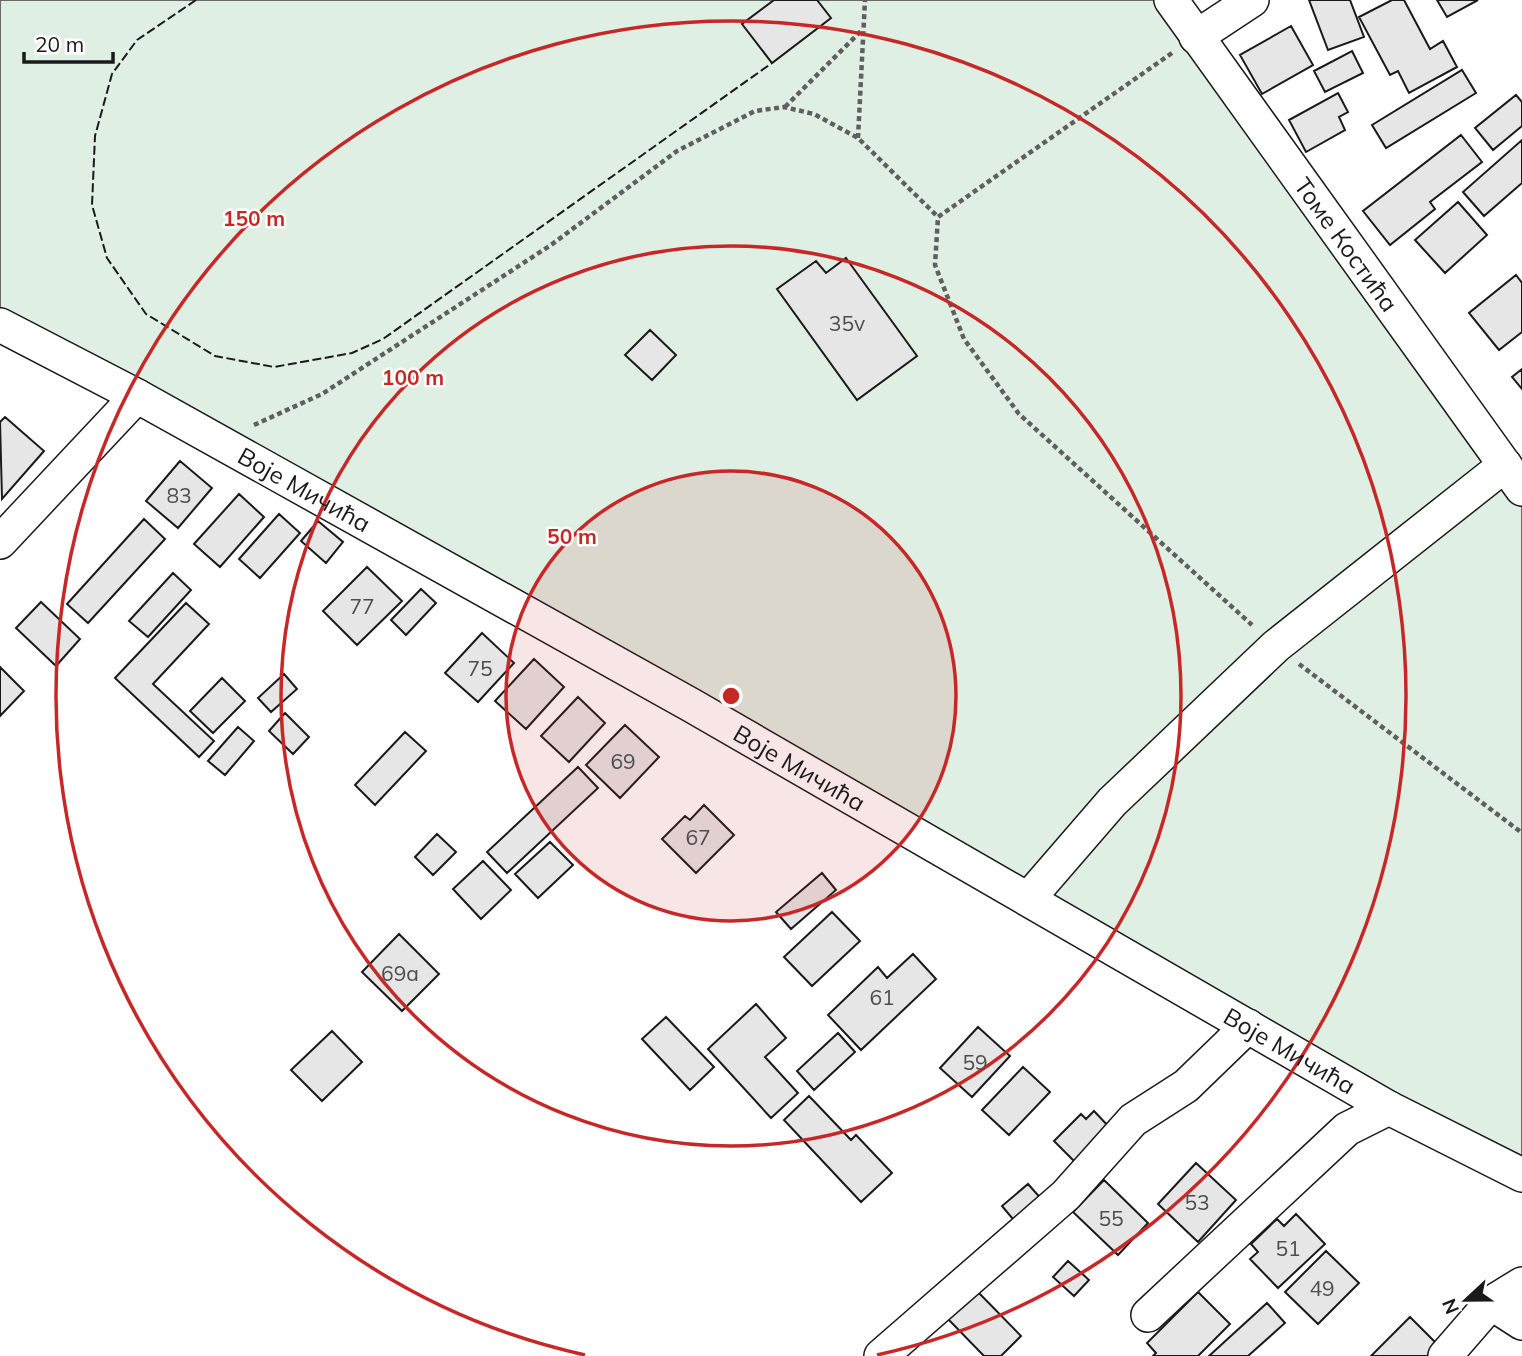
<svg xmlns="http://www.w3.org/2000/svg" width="1522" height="1356" font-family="Mulish,sans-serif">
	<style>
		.green { fill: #e0efe3; stroke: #6a6a6a; stroke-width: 2 }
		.building { fill: #e6e6e6; stroke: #1a1a1a; stroke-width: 2 }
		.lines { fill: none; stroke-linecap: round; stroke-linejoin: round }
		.minor-casing { stroke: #1a1a1a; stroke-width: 36 }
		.path { stroke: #5f5f5f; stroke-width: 4.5; stroke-dasharray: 5 3.5; stroke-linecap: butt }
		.minor { stroke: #fff; stroke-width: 33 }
		.fence { stroke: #1a1a1a; stroke-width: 2; stroke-dasharray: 9 3.5; stroke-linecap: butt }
		.ring { fill: none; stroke: #c62828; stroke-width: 3.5 }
		.labels { text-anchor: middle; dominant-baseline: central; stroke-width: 5; stroke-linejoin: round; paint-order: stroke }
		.number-label { font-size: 21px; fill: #4d4d4d }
		.street-label { font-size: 24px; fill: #1a1a1a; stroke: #fff }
		.centre { fill: #c62828; stroke: #fff; stroke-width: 3.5 }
		.ring-label { font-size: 21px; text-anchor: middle; font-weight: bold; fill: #c62828; stroke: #fff; stroke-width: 5; stroke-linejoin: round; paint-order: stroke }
	</style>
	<rect width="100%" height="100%" fill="#fff"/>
	<path class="green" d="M0,0H1171L1522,489V1175L0,325Z"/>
	<path class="building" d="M774,0H817L831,18L772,63L742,24Z
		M1309,0H1350L1364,37L1328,50Z
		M1392,0H1404L1430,49L1443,41L1457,67L1409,93L1398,71L1390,75L1359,17Z
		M1437,0H1478L1447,17Z
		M1291,26L1313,65L1262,94L1240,55Z
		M1352,51L1363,73L1325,92L1314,71Z
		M1462,70L1476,93L1386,148L1372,125Z
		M1338,93L1348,112L1339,117L1345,130L1306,152L1289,120Z
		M1516,95L1522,102V126L1493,150L1475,128Z
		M1461,135L1482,162L1430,202L1435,209L1390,245L1363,211Z
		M1522,140V183L1484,216L1463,192Z
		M1458,202L1487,235L1445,273L1415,240Z
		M846,258L917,356L857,400L777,289L816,261L826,273Z
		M1516,275L1522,283V332L1499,350L1469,313Z
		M650,330L676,355L652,380L625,355Z
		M1522,369V389L1512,377Z
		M5,417L44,451L2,499L0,422Z
		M180,461L212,488L178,528L146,501Z
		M239,494L264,517L220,567L194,544Z
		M279,514L300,533L260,578L239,559Z
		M144,519L165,539L88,623L67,604Z
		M318,521L343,542L326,563L301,541Z
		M367,567L402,601L357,645L323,611Z
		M173,573L191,590L148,637L129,621Z
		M421,589L436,603L406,635L391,620Z
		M41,602L80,639L56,666L16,628Z
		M186,603L209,624L153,684L214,741L199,757L115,678Z
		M482,633L514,663L478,702L445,673Z
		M534,659L564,687L526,729L495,701Z
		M0,667L24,691L0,716Z
		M284,674L297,689L271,712L258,698Z
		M222,678L245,701L213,733L190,711Z
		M578,697L605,723L569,762L541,736Z
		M285,713L309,737L293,754L269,731Z
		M625,725L659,757L620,798L586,765Z
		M238,727L254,741L225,775L208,761Z
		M405,732L426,751L375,805L355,785Z
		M578,767L598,788L507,873L487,852Z
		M704,805L734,835L696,873L662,839L685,816L690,820Z
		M437,834L456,852L433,875L415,857Z
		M550,842L573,865L538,898L515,874Z
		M483,861L511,890L481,919L453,889Z
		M822,873L836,890L791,929L776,912Z
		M832,912L860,941L812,986L784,957Z
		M399,934L439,974L402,1011L362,972Z
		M913,954L936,979L861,1050L828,1015L878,967L887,978Z
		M756,1004L786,1038L765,1057L798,1093L771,1118L708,1049Z
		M666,1017L714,1067L690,1090L642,1039Z
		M978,1027L1010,1056L972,1097L940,1068Z
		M332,1031L362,1062L322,1101L291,1070Z
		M838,1033L855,1052L814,1090L797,1071Z
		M1023,1067L1050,1092L1009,1135L982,1110Z
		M809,1096L851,1140L856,1135L892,1173L861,1202L784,1120Z
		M1094,1111L1111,1129L1077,1164L1054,1141L1081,1114L1086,1119Z
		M1196,1163L1236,1200L1198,1242L1158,1204Z
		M1104,1180L1148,1223L1118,1255L1073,1212Z
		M1028,1184L1044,1202L1018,1225L1002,1206Z
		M1296,1214L1325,1244L1278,1288L1250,1259L1258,1252L1251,1244L1277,1219L1284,1226Z
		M1326,1251L1359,1283L1318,1324L1285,1292Z
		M1068,1261L1089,1280L1074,1296L1053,1277Z
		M977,1291L1021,1336L1001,1356H984L948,1319Z
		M1198,1292L1230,1324L1198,1356H1153L1156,1353L1147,1343Z
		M1267,1303L1285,1323L1248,1356H1209Z
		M1410,1317L1439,1346L1428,1356H1371Z"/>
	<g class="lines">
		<g class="minor-casing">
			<g id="minor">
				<path id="s1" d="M1171,0L1522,489"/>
				<path d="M1196,37L1252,0"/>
				<path id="s2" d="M0,325L137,396L691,705L1389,1108L1522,1175"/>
				<path d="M0,542L137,396"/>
				<path d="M1029,898L1112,802L1276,646L1505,465"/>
				<path d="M1491,1303L1522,1323"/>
				<path d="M1148,1315L1347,1129L1389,1108"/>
				<path d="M881,1356L1066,1195L1133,1120L1186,1086L1248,1026"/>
				<path d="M1445,1356L1491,1303L1522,1284"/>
			</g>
		</g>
		<path class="path" d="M1172,53L938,217L935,265L964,339L1019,414L1252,625
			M785,107L863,29
			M858,138L865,0
			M254,425L322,394L551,245L677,151L755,111L784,107L814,114L858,138L938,217
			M1299,664L1522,833"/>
		<use href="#minor" class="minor"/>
		<path class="fence" d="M196,0L137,40L112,74L95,136L92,205L107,258L146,314L215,356L274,367L352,353L383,339L772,63"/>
	</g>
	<circle cx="731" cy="696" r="225" fill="#c62828" fill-opacity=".12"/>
	<g class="ring">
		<circle cx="731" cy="696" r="225"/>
		<circle cx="731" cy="696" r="450"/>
		<path d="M585 1355A675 675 0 1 1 877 1355"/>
	</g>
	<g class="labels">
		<g class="number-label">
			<text x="847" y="323">35v</text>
			<text x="179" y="495">83</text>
			<text x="362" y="606">77</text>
			<text x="480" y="668">75</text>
			<text x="623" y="761">69</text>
			<text x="698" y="837">67</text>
			<text x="400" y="973">69a</text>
			<text x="882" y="997">61</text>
			<text x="975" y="1062">59</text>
			<text x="1197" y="1202">53</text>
			<text x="1111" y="1218">55</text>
			<text x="1288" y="1248">51</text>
			<text x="1322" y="1288">49</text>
		</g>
		<g class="street-label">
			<text stroke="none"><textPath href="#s1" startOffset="301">Томе Костића</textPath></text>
			<text stroke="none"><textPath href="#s2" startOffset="346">Воје Мичића</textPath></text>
			<text stroke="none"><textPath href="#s2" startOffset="914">Воје Мичића</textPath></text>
			<text stroke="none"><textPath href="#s2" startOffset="1480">Воје Мичића</textPath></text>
		</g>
	</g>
	<circle cx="731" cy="696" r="10" class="centre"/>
	<g class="ring-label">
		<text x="254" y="226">150 m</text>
		<text x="413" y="385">100 m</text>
		<text x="572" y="544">50 m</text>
	</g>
	<g transform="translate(1466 1300) rotate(248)" stroke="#ffffff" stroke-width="5" paint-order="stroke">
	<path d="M0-5L12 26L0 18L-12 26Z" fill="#1a1a1a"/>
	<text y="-10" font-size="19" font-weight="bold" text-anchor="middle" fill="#1a1a1a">N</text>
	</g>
	<path d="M24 52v10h89v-10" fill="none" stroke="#1a1a1a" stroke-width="3.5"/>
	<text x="35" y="52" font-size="21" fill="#1a1a1a" stroke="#ffffff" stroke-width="5" paint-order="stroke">20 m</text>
</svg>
